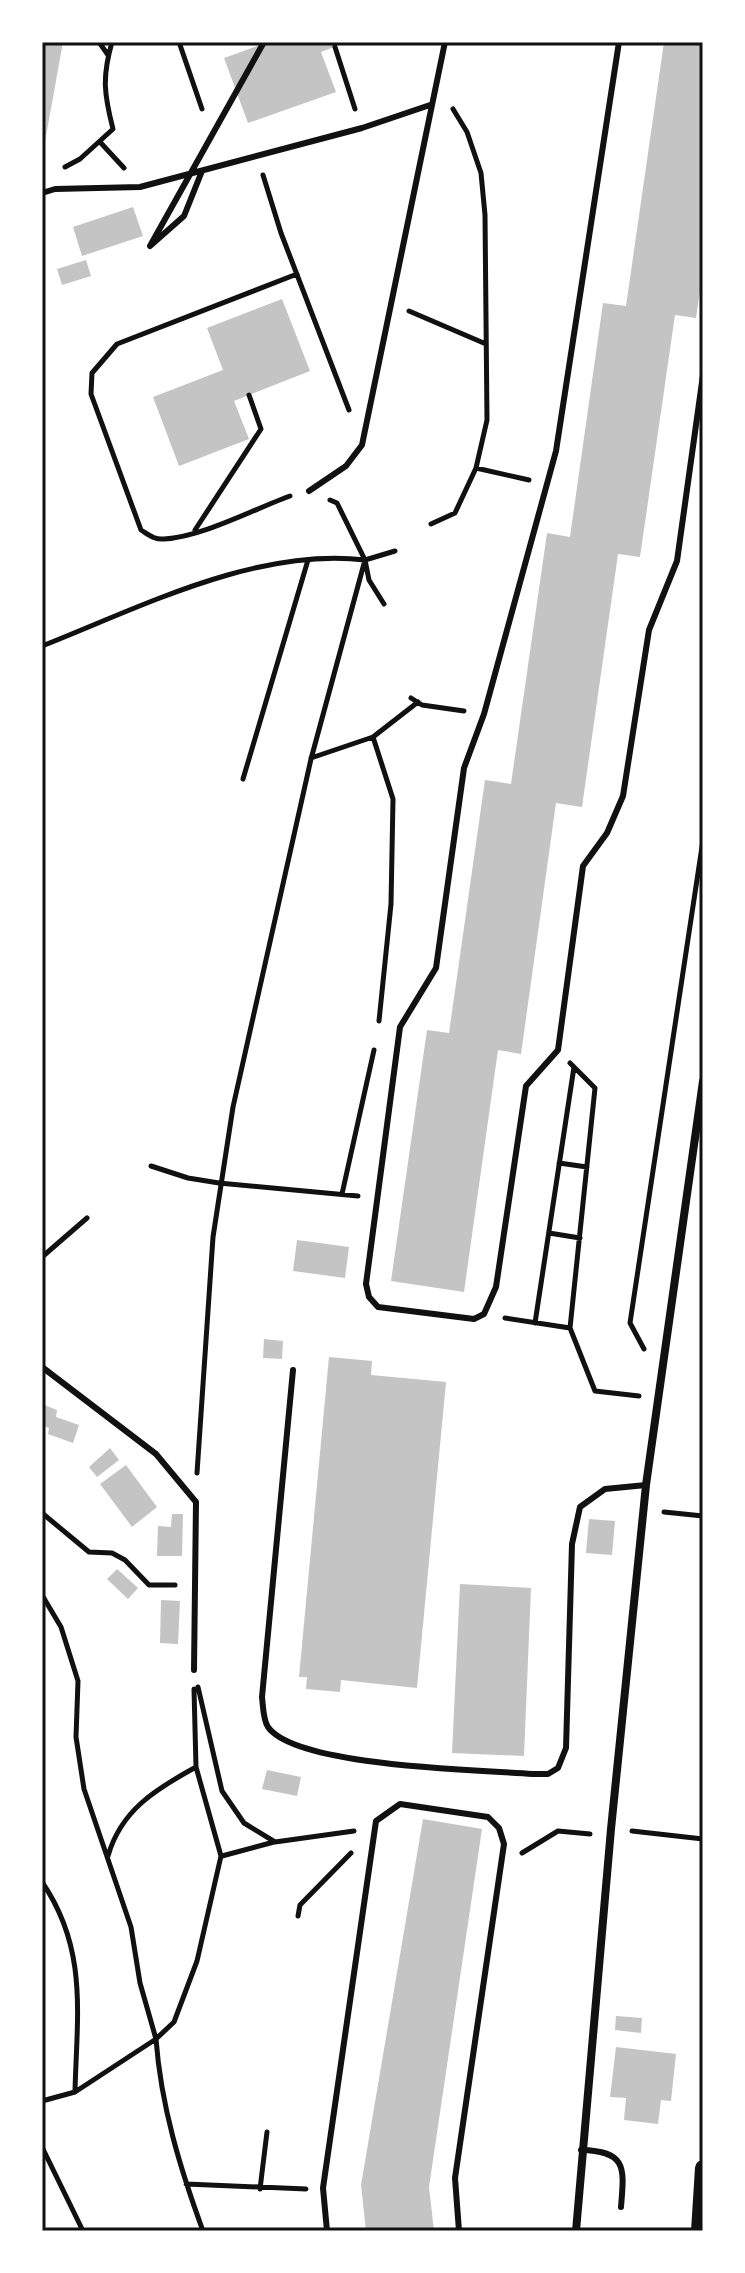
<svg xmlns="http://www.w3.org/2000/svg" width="745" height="2273" font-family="Helvetica,sans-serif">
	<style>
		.building { fill: #c4c4c4 }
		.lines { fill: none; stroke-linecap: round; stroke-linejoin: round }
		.path { stroke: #111; stroke-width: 5 }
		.service { stroke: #111; stroke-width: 6 }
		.minor { stroke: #111; stroke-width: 8 }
		.secondary { stroke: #111; stroke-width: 16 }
		.neatline { fill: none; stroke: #111; stroke-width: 3 }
	</style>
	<rect width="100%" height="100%" fill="#fff"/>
	<path class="building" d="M42,42H63L44,147H42Z
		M269,42H347L321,52L336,92L248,123L224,58Z
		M664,42H703V270L696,318L675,315L640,557L618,554L582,807L556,803L521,1054L498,1050L464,1292L391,1281L427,1030L449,1033L485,780L511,784L547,533L570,537L603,303L626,306Z
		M133,207L143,236L82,256L73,227Z
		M86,260L91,276L62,285L57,269Z
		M282,299L310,371L234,401L249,439L179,466L153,397L223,370L207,328Z
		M297,1240L349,1247L345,1278L293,1271Z
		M264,1339L283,1341L282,1359L263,1358Z
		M329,1357L372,1361L371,1375L446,1382L417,1688L341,1680L340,1692L306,1689L307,1677H299Z
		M42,1404L57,1410L56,1417L79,1425L73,1443L48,1434L49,1428L42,1425Z
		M110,1448L119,1460L97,1477L89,1467Z
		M126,1465L157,1507L132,1527L100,1484Z
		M172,1514H183L182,1556H157L158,1526L171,1527Z
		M589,1519L615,1521L612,1555L586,1553Z
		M117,1569L138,1588L128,1599L107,1579Z
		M460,1584L531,1588L524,1756L452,1753Z
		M161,1600L180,1601L178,1644L160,1643Z
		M267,1770L301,1777L297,1796L262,1789Z
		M423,1819L482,1829L429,2187L434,2231H366L361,2185Z
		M616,2016L642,2018L641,2033L615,2030Z
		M616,2047L676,2054L671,2101L661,2100L658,2124L624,2120L626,2098L610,2097Z"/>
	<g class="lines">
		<path class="path" d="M99,42L108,55
			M179,42L202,109
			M335,47L355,109
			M100,142L124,168
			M65,167L80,159L113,129C104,94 102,77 112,42
			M263,175L281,233L349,410
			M409,311L486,344
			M476,468L529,480
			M290,496C254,509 202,537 164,539C155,540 149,535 141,530L91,394L92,373L117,344L297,274
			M330,500L337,503L365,560L395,551
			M431,524L455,513L476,468L487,420L485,215L481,173L467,132L453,109
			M195,530L261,429L249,395
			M42,646C141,607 257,547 365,560L369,580L384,604
			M411,698L422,705L464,711
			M373,737L393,799L391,904L379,1021
			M311,758L373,737L418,702
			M243,779L308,560
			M559,1163L587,1167
			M151,1166L188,1178L219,1183L358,1196
			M342,1194L374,1050
			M549,1233L580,1238
			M42,1257L87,1218
			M505,1318L570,1328L595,1391L639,1396
			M535,1323L574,1067
			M570,1328L595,1088L570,1063
			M644,1349L630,1323L703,840
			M197,1473L213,1237L233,1107L311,759L365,560
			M664,1512L703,1516
			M42,1513L89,1552L112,1553L125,1560L149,1585H175
			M42,1595L61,1627L78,1681L76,1737L84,1789L131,1927L140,1983L156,2039L75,2092L42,2101
			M198,1687L222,1791L244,1823L275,1842L354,1831
			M194,1689L196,1767L221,1856L197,1961L174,2022L156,2039C161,2106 180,2168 203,2231
			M632,1831L703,1839
			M522,1853L558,1831L590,1834
			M108,1856C121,1810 156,1789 196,1767
			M222,1856L274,1842
			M42,1882C88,1949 77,2014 75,2091
			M298,1916L300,1905L351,1853
			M42,2147L83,2231
			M186,2184L306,2189
			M260,2189L267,2132"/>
		<path class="service" d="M619,42L556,451L484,714L464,768L436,968L400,1027L366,1284L369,1297L378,1307L474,1319L484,1314L496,1287L526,1086L558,1050L583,866L607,833L623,796L649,630L677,561L703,375
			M42,52V75
			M202,171L184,216L150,246L264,42
			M42,193L55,189L140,187L362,128L430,105
			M309,491L346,466L362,445L445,42
			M42,1367L156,1454L196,1502L194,1670
			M293,1370L262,1697C263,1705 263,1720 268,1727C296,1767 482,1770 532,1774H548L558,1768L566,1748L572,1544L580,1507L605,1489L646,1485
			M581,2150C628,2151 624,2169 621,2207
			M327,2231L323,2188L376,1821L400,1804L488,1817L499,1828L504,1844L455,2178L459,2231"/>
		<path class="minor" d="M576,2231L611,1829L646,1485L703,1081"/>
		<path class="secondary" d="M699,2231L703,2168"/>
	</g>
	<rect width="745" height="2273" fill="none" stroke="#ffffff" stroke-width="88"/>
	<rect x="44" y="44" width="657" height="2185" class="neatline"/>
</svg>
